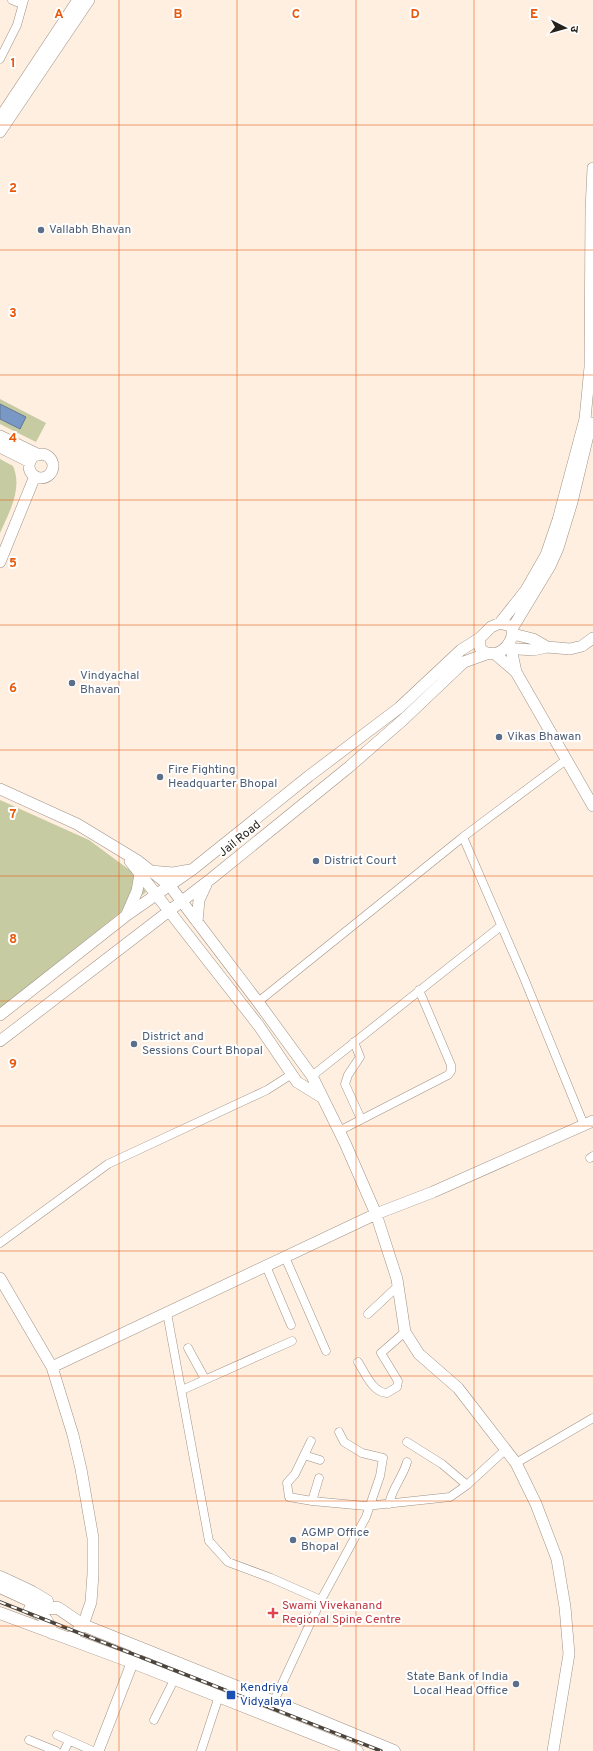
<svg xmlns="http://www.w3.org/2000/svg" width="593" height="1751" font-family="Overpass,'Noto Sans Devanagari',sans-serif">
	<style>
		.green { fill: #c6cba2 }
		.water { fill: #7a98c6; stroke: #617493 }
		.lines { fill: none; stroke-linecap: round; stroke-linejoin: round }
		.street-casing { stroke: #9f9285; stroke-width: 9 }
		.secondary-casing { stroke: #9f9285; stroke-width: 12 }
		.primary-casing { stroke: #9f9285; stroke-width: 13 }
		.street { stroke: #fff; stroke-width: 8 }
		.secondary { stroke: #fff; stroke-width: 11 }
		.primary { stroke: #fff; stroke-width: 12 }
		.rail-casing { stroke: #4a443c; stroke-width: 3.5 }
		.rail { stroke: #fff; stroke-width: 2; stroke-dasharray: 6; stroke-linecap: butt }
		.grid { fill: none; stroke: #e8590c; stroke-width: 1; stroke-opacity: 0.55 }
		.service-dot { fill: #5c6f8a; stroke: #fff; stroke-width: 1.5 }
		.health-dot { fill: #e0444e; stroke: #fff; stroke-width: 1.5 }
		.transit-dot { fill: #1a4fb4; stroke: #fff; stroke-width: 1.5 }
		.labels { text-anchor: middle; dominant-baseline: central; stroke-width: 4; stroke-linejoin: round; paint-order: stroke }
		.service-label { font-size: 12px; fill: #4e5e75; stroke: #fff; text-anchor: start }
		.street-label { font-size: 12px; fill: #26211b; stroke: #fff }
		.health-label { font-size: 12px; fill: #be3a42; stroke: #fff; text-anchor: start }
		.transit-label { font-size: 12px; fill: #164399; stroke: #fff; text-anchor: start }
		.grid-label { font-size: 13px; text-anchor: middle; font-weight: bold; fill: #e8590c; stroke: #fff; stroke-width: 4; stroke-linejoin: round; paint-order: stroke }
	</style>
	<rect width="100%" height="100%" fill="#feefe0"/>
	<path class="green" d="M0,399L46,423L36,442L0,424V419L19,429L25,417L0,404Z
		M0,459L13,466C23,489 9,512 0,533Z
		M0,800L89,840L131,871L146,892L0,1008Z"/>
	<path class="water" d="M0,404L26,417L20,429L0,419Z"/>
	<g class="lines">
		<g class="street-casing">
			<path id="street" d="M12,0L22,4
				M0,59L17,25L24,0
				M463,837L524,978L584,1125
				M258,1002L463,837L566,760
				M354,1042L360,1057L348,1075L345,1084L361,1119
				M312,1076L501,926
				M339,1131L448,1075L451,1071V1065L419,990
				M590,1158L593,1156
				M0,1243L108,1164L267,1090L292,1074
				M285,1257L326,1351
				M266,1266L291,1325
				M167,1313L209,1541L228,1562L271,1578L321,1600
				M368,1314L398,1286
				M188,1348L205,1379
				M358,1362C365,1373 373,1393 387,1393L397,1387L398,1381L381,1353L405,1332
				M182,1390L292,1341
				M311,1441L295,1474L287,1483L289,1497L312,1501L366,1506L450,1497L467,1485L505,1450
				M407,1442L442,1464L467,1485
				M304,1455L320,1460
				M516,1463L593,1418
				M312,1501L319,1478
				M389,1504C392,1488 403,1477 407,1462
				M274,1701L321,1600L366,1517L380,1476L383,1458L362,1453L344,1442L339,1432
				M154,1720L174,1680
				M57,1735L93,1751
				M29,1740L56,1751
				M64,1751L69,1741
				M201,1751L219,1696"/>
		</g>
		<g class="secondary-casing">
			<path id="secondary" d="M0,118L78,0
				M0,132L89,0
				M0,436L39,455
				M0,447L30,462
				M29 466a12 12 0 1 1 24 0a12 12 0 1 1-24 0Z
				M0,562L35,476
				M500,623L526,590L546,555L558,520L585,419L590,367L591,210L593,168
				M500,623L510,626L512,629C515,646 493,663 480,648V638L491,627Z
				M512,629L550,566L558,548L572,502L591,423
				M513,634L533,639L547,647
				M510,644L516,672L593,806
				M506,648L533,650L547,647L570,649L582,646L593,638
				M494,653L516,672
				M0,789L77,824L138,861L170,886L258,1002L312,1076L345,1143L376,1214L397,1279L405,1332L419,1354L458,1388L516,1463L536,1504L557,1559L565,1607L569,1654L553,1751
				M130,861L259,1026L297,1082L323,1098
				M150,871L173,873L190,870
				M127,914L137,891L140,874
				M197,922L199,900L206,885
				M0,1015L127,915L193,869L309,776L399,708L461,650L480,638
				M0,1041L212,878L349,767L404,719L464,662L489,653
				M0,1278L52,1367L73,1435L81,1469L93,1538V1574L91,1602L83,1625L70,1639
				M52,1367L376,1214L433,1192L593,1121
				M98,1751L138,1648"/>
		</g>
		<g class="primary-casing">
			<path id="primary" d="M0,1577L32,1592L47,1601
				M0,1587L46,1608H58L83,1625L302,1713L394,1751
				M30,1609C44,1615 47,1618 52,1633
				M0,1613L132,1662L357,1751"/>
		</g>
		<use href="#street" class="street"/>
		<use href="#secondary" class="secondary"/>
		<use href="#primary" class="primary"/>
		<g class="rail-casing">
			<path id="rail" d="M0,1602L381,1751"/>
		</g>
		<use href="#rail" class="rail"/>
	</g>
	<path class="grid" d="M119,0V1751M237,0V1751M356,0V1751M474,0V1751M0,125H593M0,250H593M0,375H593M0,500H593M0,625H593M0,750H593M0,876H593M0,1001H593M0,1126H593M0,1251H593M0,1376H593M0,1501H593M0,1626H593"/>
	<g class="service-dot">
		<circle cx="41" cy="230" r="4"/>
		<circle cx="72" cy="683" r="4"/>
		<circle cx="499" cy="737" r="4"/>
		<circle cx="160" cy="777" r="4"/>
		<circle cx="316" cy="861" r="4"/>
		<circle cx="134" cy="1044" r="4"/>
		<circle cx="293" cy="1540" r="4"/>
		<circle cx="516" cy="1684" r="4"/>
	</g>
	<path class="health-dot" d="M271 1607h4v4h4v4h-4v4h-4v-4h-4v-4h4z"/>
	<rect class="transit-dot" x="226" y="1690" width="10" height="10" rx="2"/>
	<g class="labels">
		<g class="service-label">
			<text x="49" y="230">Vallabh Bhavan</text>
			<text x="80" y="676">Vindyachal<tspan x="80" dy="14">Bhavan</tspan></text>
			<text x="507" y="737">Vikas Bhawan</text>
			<text x="168" y="770">Fire Fighting<tspan x="168" dy="14">Headquarter Bhopal</tspan></text>
			<text x="324" y="861">District Court</text>
			<text x="142" y="1037">District and<tspan x="142" dy="14">Sessions Court Bhopal</tspan></text>
			<text x="301" y="1533">AGMP Office<tspan x="301" dy="14">Bhopal</tspan></text>
			<text x="508" y="1677" text-anchor="end">State Bank of India<tspan x="508" dy="14">Local Head Office</tspan></text>
		</g>
		<g class="street-label">
			<text transform="translate(240 839) rotate(-39)">Jail Road</text>
		</g>
		<g class="health-label">
			<text x="282" y="1606">Swami Vivekanand<tspan x="282" dy="14">Regional Spine Centre</tspan></text>
		</g>
		<g class="transit-label">
			<text x="240" y="1688">Kendriya<tspan x="240" dy="14">Vidyalaya</tspan></text>
		</g>
	</g>
	<g class="grid-label">
		<text x="59" y="18">A</text>
		<text x="178" y="18">B</text>
		<text x="296" y="18">C</text>
		<text x="415" y="18">D</text>
		<text x="534" y="18">E</text>
		<text x="13" y="67">1</text>
		<text x="13" y="192">2</text>
		<text x="13" y="317">3</text>
		<text x="13" y="442">4</text>
		<text x="13" y="567">5</text>
		<text x="13" y="692">6</text>
		<text x="13" y="818">7</text>
		<text x="13" y="943">8</text>
		<text x="13" y="1068">9</text>
	</g>
	<g transform="translate(565 28) rotate(96)" stroke="#ffffff" stroke-width="3" paint-order="stroke">
	<path d="M0-3L7 15L0 10L-7 15Z" fill="#26211b"/>
	<text y="-6" font-size="11" font-weight="bold" text-anchor="middle" fill="#26211b">उ</text>
	</g>
</svg>
